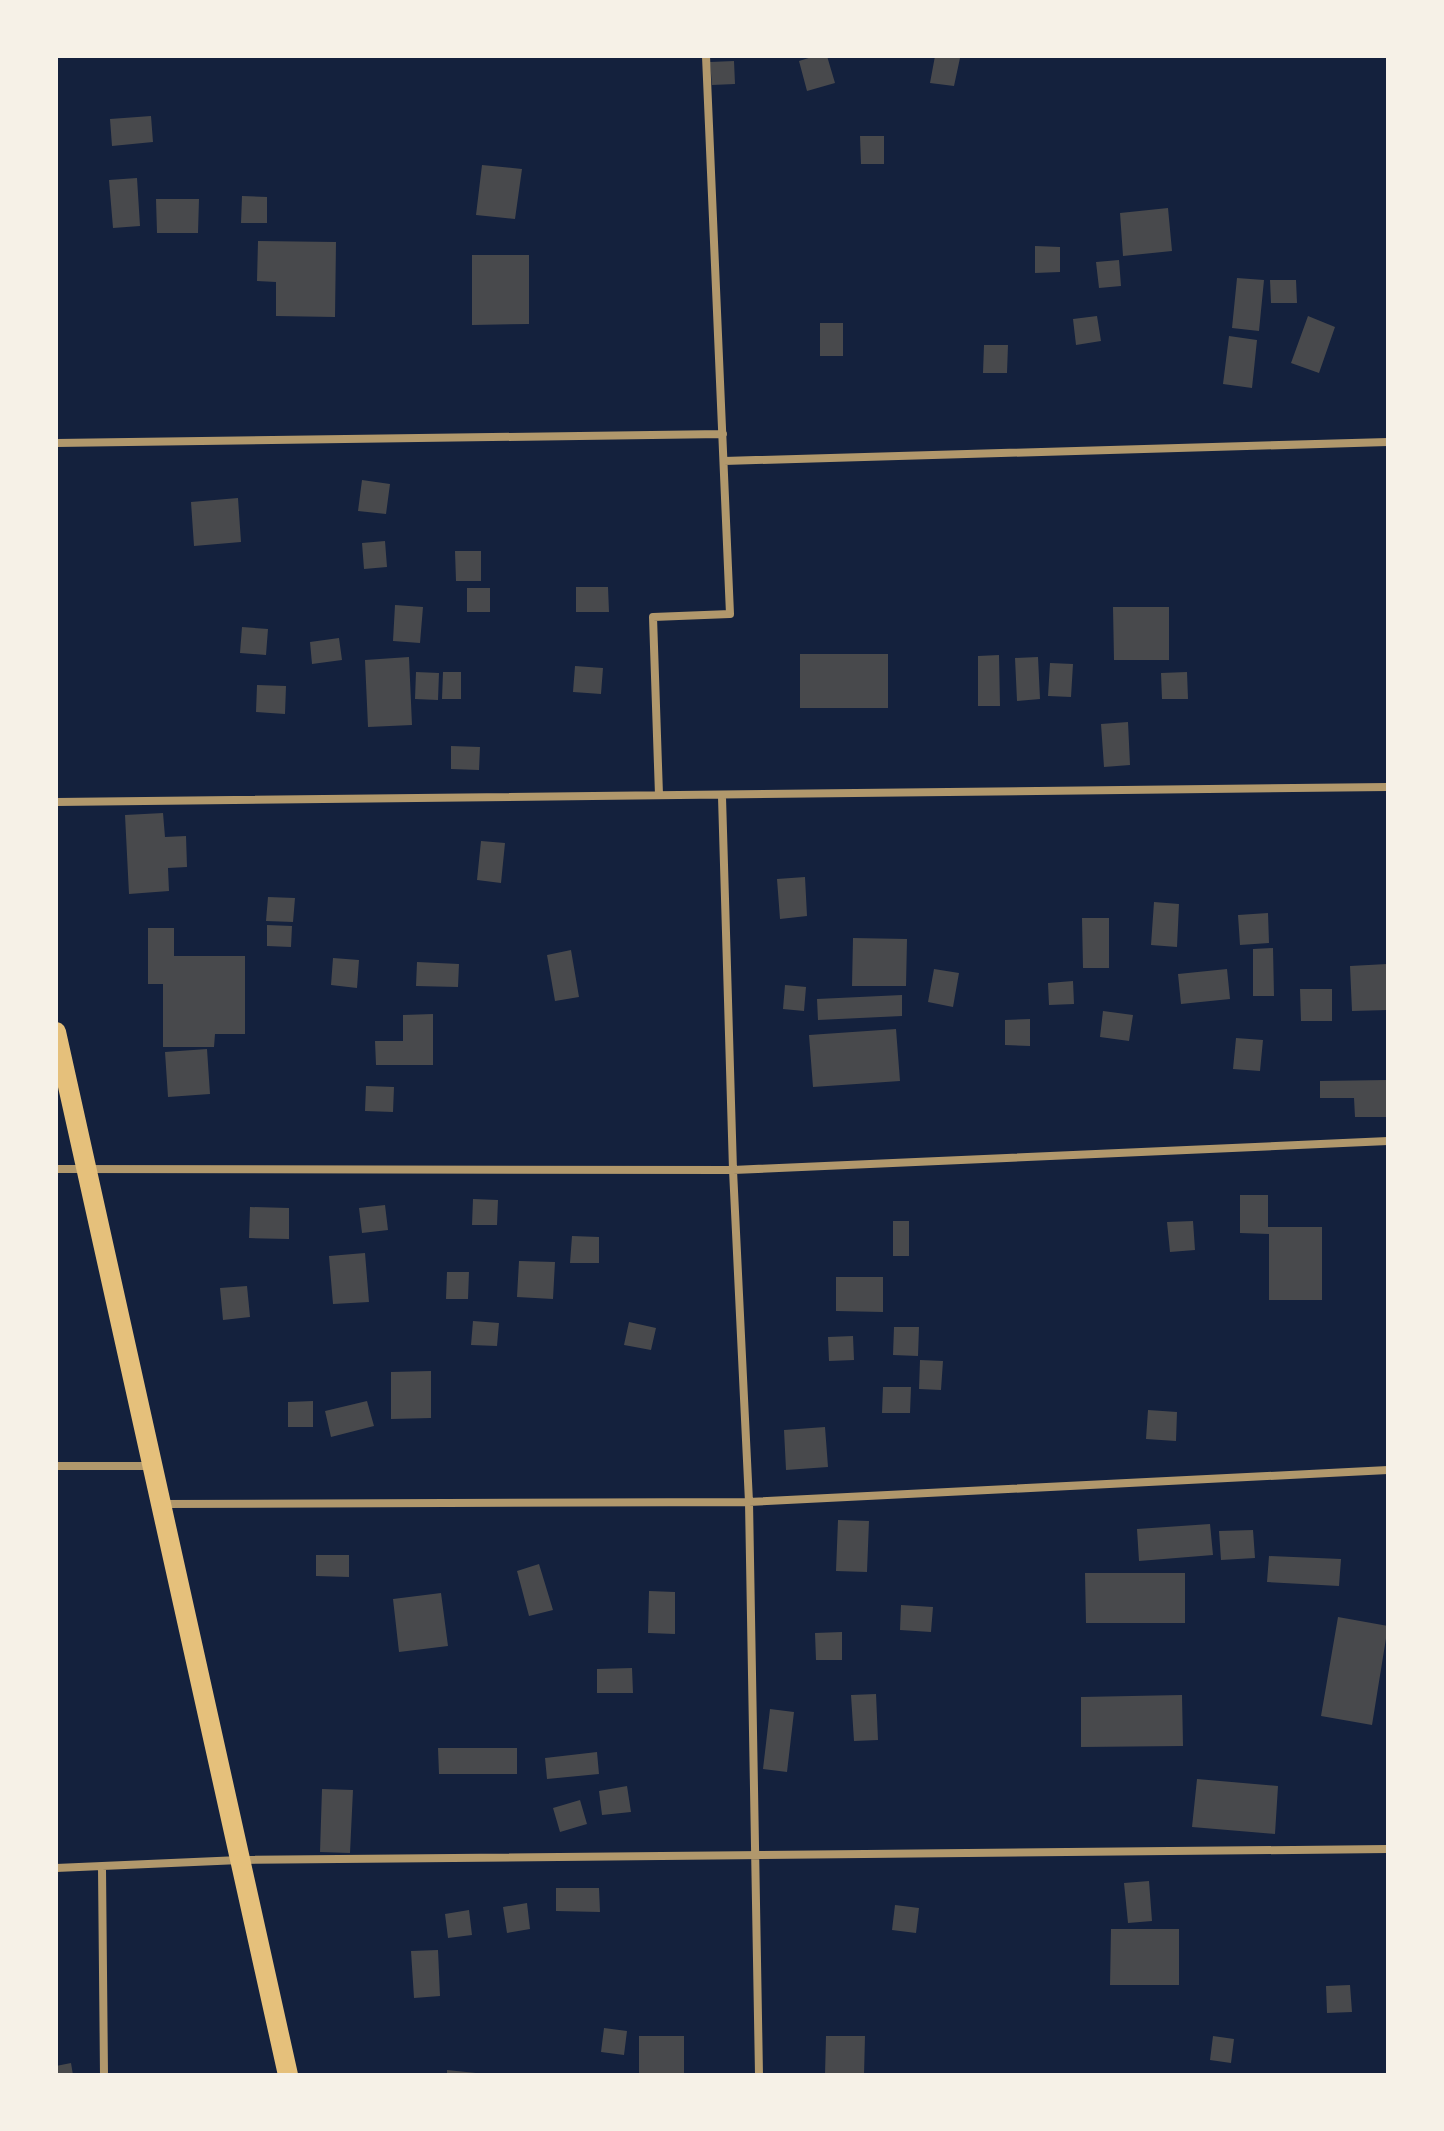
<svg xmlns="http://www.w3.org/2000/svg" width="1444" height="2131" font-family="Arial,sans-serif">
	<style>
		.building { fill: #48494c }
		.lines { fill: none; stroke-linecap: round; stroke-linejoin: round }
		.minor { stroke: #b1986c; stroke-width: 8 }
		.primary { stroke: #e5c07b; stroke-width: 20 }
	</style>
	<rect width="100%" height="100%" fill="#14213d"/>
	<path class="building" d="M815,56H827L835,83L807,91L799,61Z
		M935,56L960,58L954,86L930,83Z
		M734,61L735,84L712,85L710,62Z
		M151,116L153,142L112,146L110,119Z
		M860,136H884V164H861Z
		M482,165L522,169L515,219L476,215Z
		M137,178L140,226L113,228L109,180Z
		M242,196L267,197V223H241Z
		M156,199H199L198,233H157Z
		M1168,208L1172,251L1123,256L1120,213Z
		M258,241L336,242L335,317L276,316V282L257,281Z
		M1035,246L1060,247V272L1035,273Z
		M472,255H529V324L472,325Z
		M1119,260L1121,286L1099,288L1096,262Z
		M1237,278L1264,280L1259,331L1232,328Z
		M1270,280H1296L1297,303H1271Z
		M1097,316L1101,341L1076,345L1073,319Z
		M1308,316L1335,327L1319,373L1291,363Z
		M820,323H843V356H820Z
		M1229,336L1257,340L1252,388L1223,384Z
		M984,345H1008L1007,373H983Z
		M362,480L390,484L386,514L358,511Z
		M238,498L241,542L194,546L191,502Z
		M385,541L387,567L364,569L362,543Z
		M455,551H481V581H456Z
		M576,587H608L609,612H576Z
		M467,588H490V612H467Z
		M395,605L423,607L420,643L393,641Z
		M1113,607H1169V660H1114Z
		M242,627L268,629L266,655L240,653Z
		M339,638L342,660L312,664L310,642Z
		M800,654H888V708H800Z
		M999,655L1000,706H978V656Z
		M409,657L412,725L368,727L365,660Z
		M1038,657L1040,699L1017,701L1015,658Z
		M1050,663L1073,664L1071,697L1048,696Z
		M575,666L603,668L601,694L573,692Z
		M416,672L439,673L438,700L415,699Z
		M443,672H461V699H442Z
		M1187,672L1188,699H1162L1161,673Z
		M257,685L286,686L285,714L256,712Z
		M1128,722L1130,765L1104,767L1101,724Z
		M451,746L480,747L479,770L451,769Z
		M163,813L165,837L186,836L187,867L168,868L169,891L129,894L125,815Z
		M481,841L505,843L501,883L477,880Z
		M805,877L807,916L780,919L777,879Z
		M268,897L295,898L293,922L266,921Z
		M1154,902L1179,904L1177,947L1151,945Z
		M1268,913L1269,943L1240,945L1238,915Z
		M1082,918H1109V968H1083Z
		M267,925L292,926L291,947L267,946Z
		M148,928H174V956H245V1034H215L214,1047H163V984H148Z
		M853,938L907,939L906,986H852Z
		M1273,948L1274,996H1253V949Z
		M571,950L579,997L555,1001L547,955Z
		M333,958L359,960L357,988L331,985Z
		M417,962L459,964L458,987L416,986Z
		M1387,964L1388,1010L1352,1011L1350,966Z
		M934,969L959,973L953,1007L928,1002Z
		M1227,969L1230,999L1181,1004L1178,974Z
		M1073,981L1074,1004L1049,1005L1048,983Z
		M785,985L806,987L804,1011L783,1009Z
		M1300,989H1332V1021H1301Z
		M902,995V1016L818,1020L817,999Z
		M1103,1011L1133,1015L1129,1041L1100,1037Z
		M433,1014V1065H376L375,1041H403V1015Z
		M1030,1019V1046L1005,1045V1020Z
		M896,1029L900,1081L813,1087L809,1035Z
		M1236,1038L1263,1040L1260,1071L1233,1069Z
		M207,1049L210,1094L168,1097L165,1052Z
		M1387,1080V1117H1355L1354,1098H1320V1081Z
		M366,1086L394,1087L393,1112L365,1111Z
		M1240,1195H1268V1227H1322V1300H1269V1234L1240,1233Z
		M473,1199L498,1200L497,1225H472Z
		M385,1205L388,1230L362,1233L359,1208Z
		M250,1207L289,1208V1239L249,1238Z
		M893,1221H909V1256H893Z
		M1193,1221L1195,1250L1170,1252L1167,1222Z
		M572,1236L599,1237V1263H570Z
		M365,1253L369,1302L333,1304L329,1256Z
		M519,1261L555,1262L553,1299L517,1297Z
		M447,1272H469L468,1299H446Z
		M836,1277H883V1312L836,1311Z
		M247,1286L250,1317L223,1320L220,1288Z
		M473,1321L499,1323L497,1346L471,1345Z
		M629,1322L656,1328L651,1350L624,1345Z
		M894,1327H919L918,1356L893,1355Z
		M853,1336L854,1360L829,1361L828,1337Z
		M920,1360L943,1361L941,1390L919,1389Z
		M431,1371V1418L391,1419V1372Z
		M883,1387H911L910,1413H882Z
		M313,1401V1427H288V1402Z
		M367,1401L374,1426L331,1437L325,1411Z
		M1148,1410L1177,1412L1176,1441L1146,1439Z
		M825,1427L828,1467L786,1470L784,1430Z
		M838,1520L869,1521L867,1572L836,1571Z
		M1210,1524L1213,1555L1139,1561L1137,1529Z
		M1253,1530L1255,1558L1221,1560L1219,1531Z
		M316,1555H349V1577L316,1576Z
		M1269,1556L1341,1559L1339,1586L1267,1582Z
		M539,1564L553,1610L529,1616L517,1571Z
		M1085,1573H1185V1623H1086Z
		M649,1591L675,1592V1634L648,1633Z
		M441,1593L448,1646L399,1652L393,1599Z
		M901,1605L933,1607L931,1632L900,1630Z
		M1338,1617L1388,1626L1372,1725L1321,1716Z
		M842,1632V1660H816L815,1633Z
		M632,1668L633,1693H597V1669Z
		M876,1694L878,1740L854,1741L851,1695Z
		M1182,1695L1183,1746L1081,1747V1697Z
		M770,1709L794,1712L787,1772L763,1769Z
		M438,1748H517V1774H439Z
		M597,1752L599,1774L547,1779L545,1758Z
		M1197,1779L1278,1786L1275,1834L1192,1827Z
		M627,1786L631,1812L602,1815L599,1791Z
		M322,1789L353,1790L350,1853L320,1852Z
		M580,1800L587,1824L560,1832L553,1808Z
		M1149,1881L1152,1921L1128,1923L1124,1883Z
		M556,1888H599L600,1912L556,1911Z
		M527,1903L530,1929L507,1933L503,1907Z
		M895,1905L919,1908L916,1933L892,1930Z
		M469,1910L472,1935L448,1938L445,1914Z
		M1111,1929H1179V1985H1110Z
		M438,1950L440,1996L414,1998L411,1951Z
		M1350,1985L1352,2012L1327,2013L1326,1986Z
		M604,2028L627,2031L624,2055L601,2052Z
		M639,2036H684V2075H639Z
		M826,2036H865L864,2075H825Z
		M1213,2036L1234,2039L1231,2063L1210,2060Z
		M71,2063L73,2075H56V2066Z
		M447,2070L476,2073V2075H447Z"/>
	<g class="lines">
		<path class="minor" d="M56,443L723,434
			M724,461L1388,442
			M659,795L653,617L730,614L706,56
			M722,797L733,1170L749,1502L759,2075
			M56,802L1388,787
			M56,1169L733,1170L1388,1141
			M56,1466H151
			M162,1504L749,1502L1388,1470
			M56,1868L240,1860L1388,1849
			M102,1868L104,2075"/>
		<path class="primary" d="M56,1032L288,2075"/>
	</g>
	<rect width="1444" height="2131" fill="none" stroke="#f6f1e7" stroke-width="116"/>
</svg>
